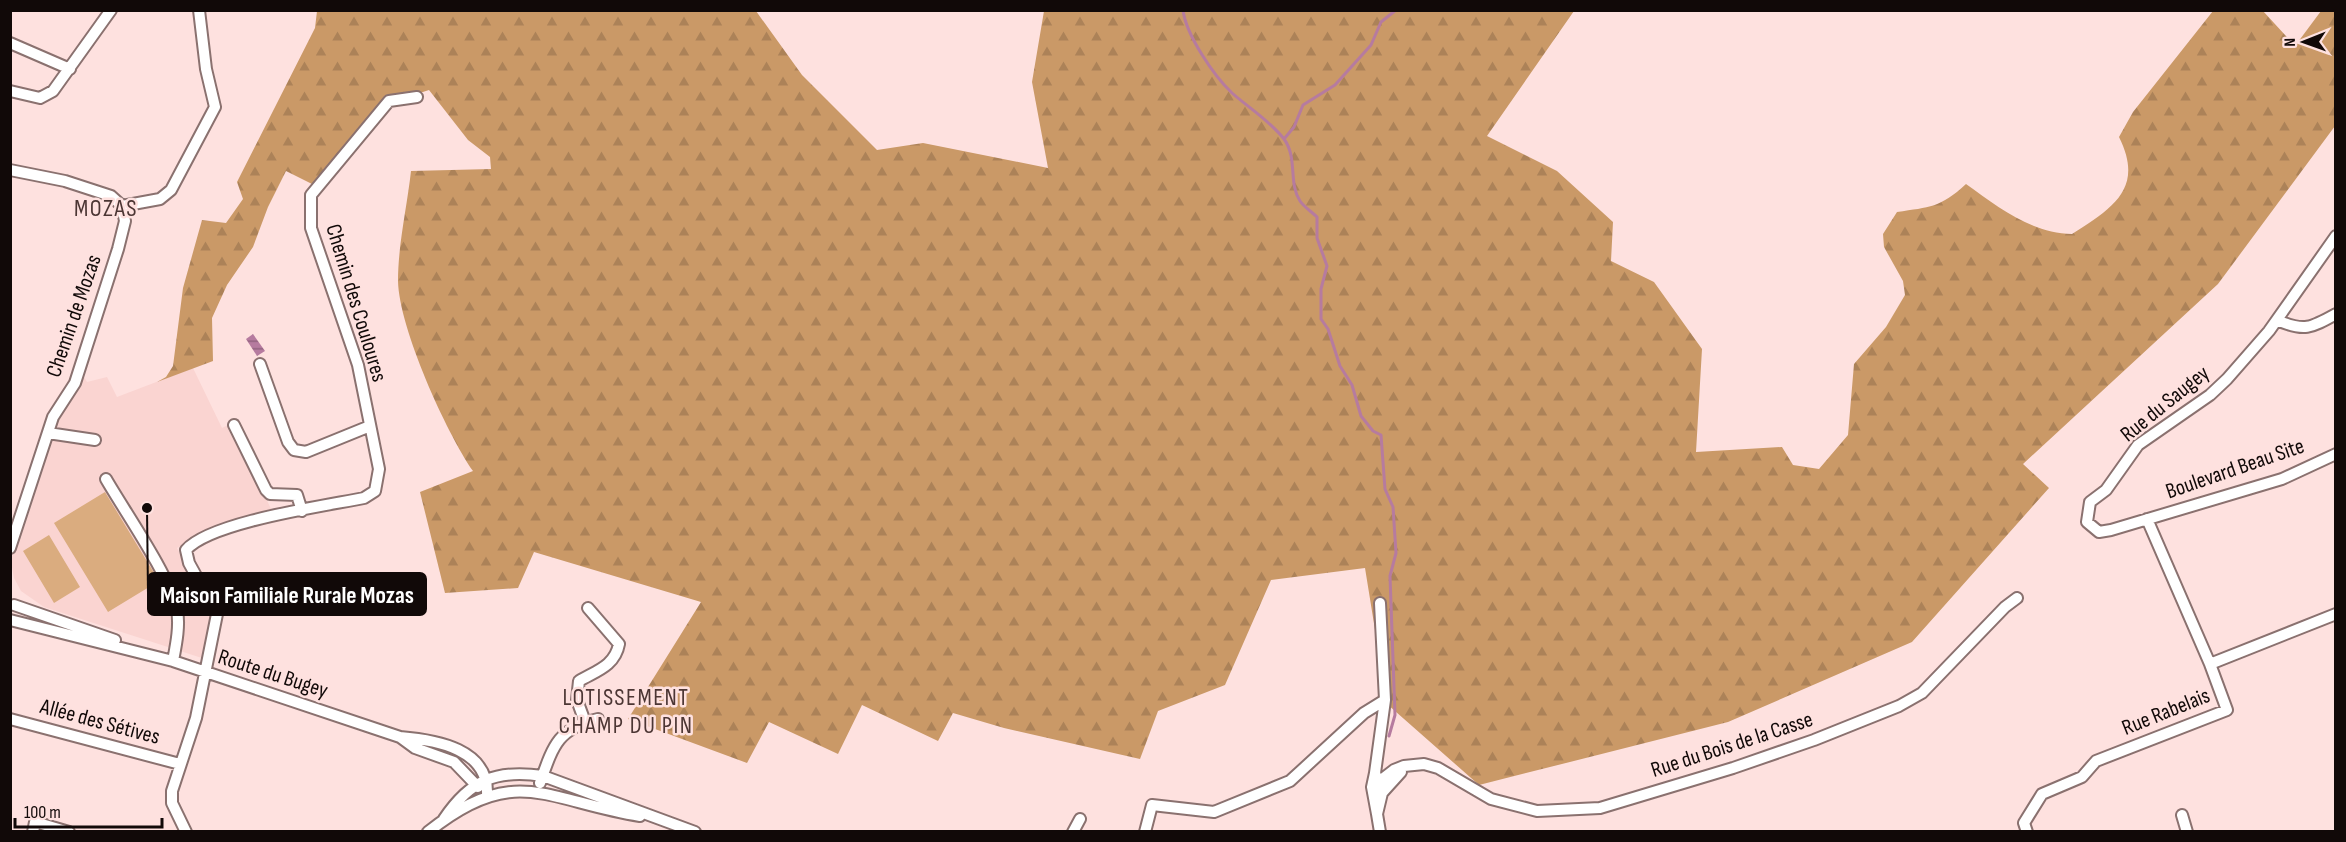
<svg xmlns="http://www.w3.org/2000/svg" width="2346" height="842" font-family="'Sofia Sans Condensed',sans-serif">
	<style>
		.built { fill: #fad4d1 }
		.green { fill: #daac7f }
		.forest { fill: url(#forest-firs) }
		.water { fill: url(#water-rules) }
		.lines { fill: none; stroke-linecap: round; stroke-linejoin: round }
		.stream { stroke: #b67b9f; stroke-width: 3 }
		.street-casing { stroke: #8a716f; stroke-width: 14 }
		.street { stroke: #fff; stroke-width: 10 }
		.labels { text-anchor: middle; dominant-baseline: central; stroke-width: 5; stroke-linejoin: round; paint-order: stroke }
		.street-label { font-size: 22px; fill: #110908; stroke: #fee1df }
		.neighbourhood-label { font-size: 24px; letter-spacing: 1.5px; fill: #4c3634; stroke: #fee1df }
		.leader { fill: none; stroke: #110908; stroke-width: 2 }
		.callout-dot { fill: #110908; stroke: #fee1df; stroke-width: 2 }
		.callout { fill: #110908; stroke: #110908; stroke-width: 2 }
		.callout-label { font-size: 24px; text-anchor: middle; font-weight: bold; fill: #fff }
	</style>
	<defs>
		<pattern id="forest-firs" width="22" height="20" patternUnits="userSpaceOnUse" patternTransform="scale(1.5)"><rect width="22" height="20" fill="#ca9967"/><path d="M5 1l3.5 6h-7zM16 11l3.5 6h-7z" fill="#ac8258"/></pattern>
		<pattern id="water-rules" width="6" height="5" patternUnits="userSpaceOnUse" patternTransform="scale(1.5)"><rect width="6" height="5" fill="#b67b9f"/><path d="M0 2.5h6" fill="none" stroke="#936380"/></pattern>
	</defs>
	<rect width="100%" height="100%" fill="#fee1df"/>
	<path class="built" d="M193,368L222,428L230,424L274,515L217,527L177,548L199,589L195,591L197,595L201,593L214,615L205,659L44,607L21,591L14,578L11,562L14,544L58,418L83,375L87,382L107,377L117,397Z"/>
	<path class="green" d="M105,492L159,581L108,612L54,523Z
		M49,535L80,587L54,603L23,551Z"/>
	<path class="forest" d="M317,11H756L802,75L877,150L923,143L1048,168L1032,82L1044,11H1574L1487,136L1557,171L1613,222L1611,261L1654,282L1702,349L1696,452L1782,447L1793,465L1819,469L1848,435L1854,364L1886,327L1905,295L1903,281L1884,247L1883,234L1897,212C1930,207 1940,208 1966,184C1998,207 2031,233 2072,234C2112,208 2145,189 2119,137L2133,112L2213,11H2263L2295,46L2321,11H2335V126L2218,284L2023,464L2049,488L1912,642L1728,722L1479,785L1387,704L1365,568L1271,580L1225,685L1158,711L1140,759L1004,728L953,713L938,741L862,705L838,754L769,722L747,763L628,719L701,602L534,552L518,588L445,593L420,492L473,471C446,432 399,328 398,281C398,245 407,207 411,171L491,169L490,157L468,140L429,90L389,103L320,188L286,171L268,207L253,247L227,285L212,318L213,361L157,382L166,377L173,366L183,288L202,220L226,223L243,199L237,182L315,28Z"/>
	<path class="water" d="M253,334L265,351L257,356L246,339Z"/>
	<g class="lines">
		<path class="stream" d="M1183,10C1186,35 1214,76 1232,93C1249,108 1270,121 1284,139C1298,158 1288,183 1300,201C1304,207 1312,212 1317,217V238L1327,266L1321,289V319L1328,329L1340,366L1352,385L1361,416L1373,431L1381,435L1385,489L1393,507L1396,553L1390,576L1395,715L1389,736
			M1284,139L1294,127L1303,105L1335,85L1371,45L1381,22L1396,10"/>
		<g class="street-casing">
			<path id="street" d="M10,43L70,69
				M10,91L40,98L53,91L111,10
				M10,170L65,181L111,196L122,206L125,221L118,249L75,383L53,417L10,548
				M122,206L160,199L171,190L215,107L206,69L199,10
				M2336,236L2269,331L2227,379L2210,395L2138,445L2106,490L2090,502L2087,522L2099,532L2111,530L2282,479L2336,454
				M2277,320C2304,332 2311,328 2336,314
				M260,364L288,442L294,450L306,452L370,426
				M234,425L266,490L270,494L297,495L302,511
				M48,433L95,440
				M106,479C125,512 170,576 177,610C180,626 176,645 173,661
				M14,605L115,640
				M10,620L173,661L400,737C437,740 489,749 487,795
				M2210,664L2336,614
				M10,719L180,764
				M585,722L577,700L579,681C596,671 615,666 619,644L588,608
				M400,737L415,748L454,762L478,787
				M1375,773L1385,700L1380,603
				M540,783C553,746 558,728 598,719
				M1372,787L1394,770L1404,766L1424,764L1438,768L1491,799L1537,811L1600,808L1733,768L1814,740L1899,706L1922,693L2005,607L2017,598
				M1382,793L1375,773L1372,787L1377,814L1382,793L1401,772
				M1377,814L1380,832
				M2182,815L2187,832
				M444,819C470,780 496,769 543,776L695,832
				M33,832L35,822L69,832
				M186,832L172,803V791L196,718L217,614L189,563L186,550C210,522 324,506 364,498L375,491L379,469L358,365L311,228V195L389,101L417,97
				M428,832C515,762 546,801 640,816
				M1073,832L1080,819
				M1145,832L1152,805L1214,812L1290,781L1364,713L1385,700
				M2027,832L2024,823L2042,794L2082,777L2096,761L2227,710L2210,664L2147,519"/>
		</g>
		<use href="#street" class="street"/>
	</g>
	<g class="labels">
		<g class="street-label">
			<text transform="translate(356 303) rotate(73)">Chemin des Couloures</text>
			<text transform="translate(74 316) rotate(-71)">Chemin de Mozas</text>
			<text transform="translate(2165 404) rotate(-39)">Rue du Saugey</text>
			<text transform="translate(2235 469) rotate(-19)">Boulevard Beau Site</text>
			<text transform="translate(273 674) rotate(18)">Route du Bugey</text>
			<text transform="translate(2166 712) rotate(-22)">Rue Rabelais</text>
			<text transform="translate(100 722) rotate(15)">Allée des Sétives</text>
			<text transform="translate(1732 745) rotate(-18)">Rue du Bois de la Casse</text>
		</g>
		<g class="neighbourhood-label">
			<text x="106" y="208">MOZAS</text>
			<text x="626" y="697">LOTISSEMENT<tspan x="626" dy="28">CHAMP DU PIN</tspan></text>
		</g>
	</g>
	<path class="leader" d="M147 508L148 594"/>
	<circle class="callout-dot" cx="147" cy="508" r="6"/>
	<rect class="callout" x="148" y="573" width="278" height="42" rx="6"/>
	<g class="callout-label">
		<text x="287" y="603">Maison Familiale Rurale Mozas</text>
	</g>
	<rect width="2346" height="842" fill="none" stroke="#110908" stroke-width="24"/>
	<g transform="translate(2304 42) rotate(269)" stroke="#fee1df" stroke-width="4.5" paint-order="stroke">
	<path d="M0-4.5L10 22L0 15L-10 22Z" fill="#110908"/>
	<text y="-9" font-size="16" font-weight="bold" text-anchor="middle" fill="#110908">N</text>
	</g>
	<path d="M15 818v9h147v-9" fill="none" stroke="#110908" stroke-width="3"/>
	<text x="24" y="818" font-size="18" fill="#110908" stroke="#fee1df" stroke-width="4.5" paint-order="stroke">100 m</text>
</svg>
